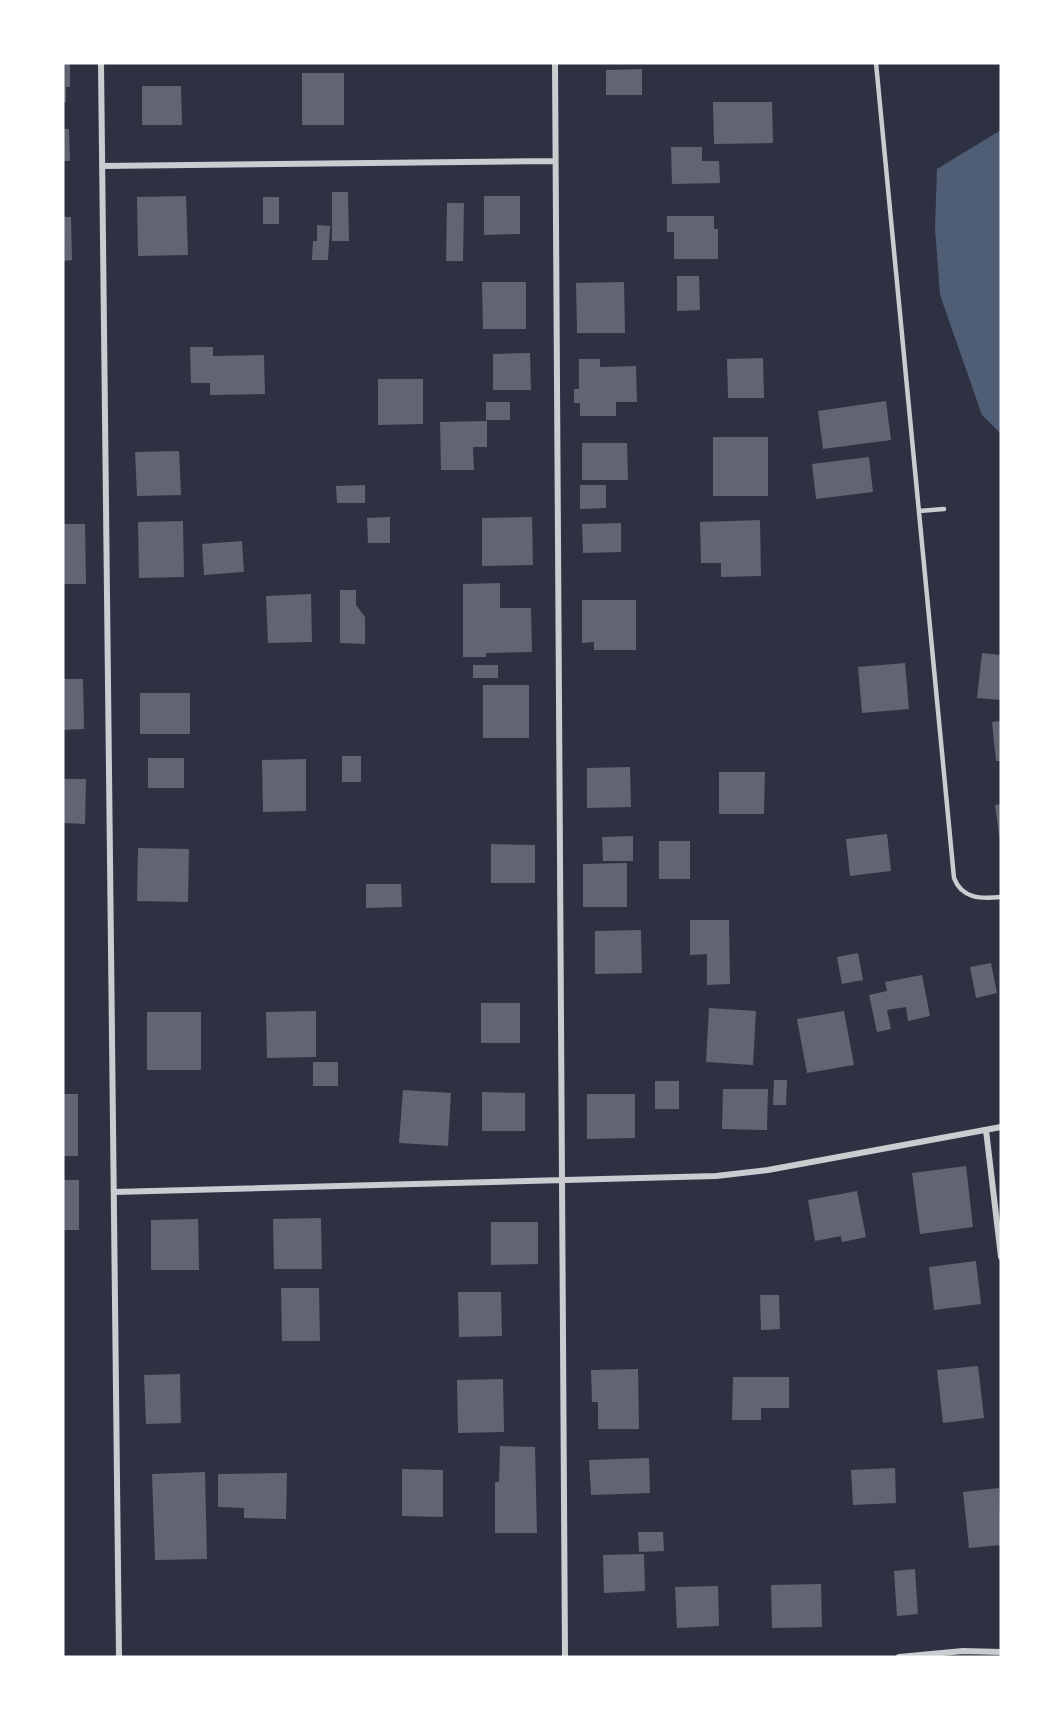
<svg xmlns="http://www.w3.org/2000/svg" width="1064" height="1720" font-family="Mulish,sans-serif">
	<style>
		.water { fill: #4f5d75 }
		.building { fill: #626471 }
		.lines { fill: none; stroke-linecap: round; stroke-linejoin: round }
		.service { stroke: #caccd0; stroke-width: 4.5 }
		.minor { stroke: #caccd0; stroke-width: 6 }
	</style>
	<rect width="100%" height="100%" fill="#2d3142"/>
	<path class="water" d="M1001,130V434L982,415L940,295L935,228L937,169Z"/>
	<path class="building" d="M63,63H70V87H66V102H63Z
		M642,69V95H606V70Z
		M302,73H344V125H302Z
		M142,86H181L182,125H142Z
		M713,102H772L773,143L714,144Z
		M63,129H69L70,161H63Z
		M671,147H702V161H719L720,183L672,184Z
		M332,192H348L349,241H332Z
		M186,196L188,255L138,256L137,197Z
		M484,196H520V234L484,235Z
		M263,197H279V224H263Z
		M447,203H464L463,261H446Z
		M667,216H714V229H718V259H674V232H667Z
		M63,217H71L72,260L63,261Z
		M317,225L330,226L328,260H312L313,241H317Z
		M677,276H699L700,310L677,311Z
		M482,282H526V329H483Z
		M624,282L625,333H577L576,283Z
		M190,347H213V356L264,355L265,394L210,395V383H191Z
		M530,353L531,390H493V354Z
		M763,358L764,398H728L727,359Z
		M579,359H600V367L636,366L637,402H616V416H580V403H574V389H579Z
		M378,379H423V424L378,425Z
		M886,401L891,440L823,449L818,411Z
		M486,402H510V420H486Z
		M487,421V447H473L474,470H441L440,422Z
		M713,437H768V496H713Z
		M582,443H627L628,480H582Z
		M179,451L181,495L137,496L135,452Z
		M869,457L873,492L816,499L812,464Z
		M365,485V503H337L336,486Z
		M580,485H606V508L580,509Z
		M390,517V543H368L367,518Z
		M532,517L533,565L482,566V518Z
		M760,520L761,576L721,577V563H701L700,522Z
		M183,521L184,577L139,578L138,522Z
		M621,523V552L583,553L582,524Z
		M63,524H85L86,584H63Z
		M242,541L244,572L204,575L202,544Z
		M500,583V608H531L532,652L486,653V657H463V584Z
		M340,590H356V605L365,617V644L340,643Z
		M311,594L312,642L268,643L266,596Z
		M582,600H636V650H594V642L582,643Z
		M982,653L1001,655V700L977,698Z
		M905,663L909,709L862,713L858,667Z
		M473,665H498V678H473Z
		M63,679H83L84,729L63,730Z
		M483,685H529V738H483Z
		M140,693H190V734H140Z
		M1001,721V761H996L992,722Z
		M342,756H361V782H342Z
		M148,758H184V788H148Z
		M306,759V811L263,812L262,760Z
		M630,767L631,807L587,808V768Z
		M719,772H765L764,814H719Z
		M63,779H86L85,824L63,823Z
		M1001,804V841H1000L995,805Z
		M887,834L891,871L850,876L846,839Z
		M633,836V861H603L602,837Z
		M659,841H690V879H659Z
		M491,844L535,845V883H491Z
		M138,848L189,849L188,902L137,901Z
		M627,863V907H583V864Z
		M366,884H401L402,907L366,908Z
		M690,920H729L730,984L707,985V954L690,955Z
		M641,930L642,973L595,974V931Z
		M858,953L863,980L842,984L837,957Z
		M991,963L997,993L976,998L970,967Z
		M922,975L930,1016L908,1021L906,1007L887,1010L891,1029L877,1032L869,995L887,991L885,982Z
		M481,1003H520V1043H481Z
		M709,1008L756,1011L753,1065L706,1062Z
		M316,1011V1057L267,1058L266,1012Z
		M844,1011L854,1065L807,1073L797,1019Z
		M147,1012H201V1070H147Z
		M313,1062H338V1086H313Z
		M774,1080H787L786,1105H773Z
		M655,1081H679V1109H655Z
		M723,1089H768L767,1130L722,1129Z
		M403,1090L451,1093L448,1146L399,1143Z
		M482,1092L525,1093V1131H482Z
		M63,1094H78V1156H63Z
		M587,1094H635V1138L587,1139Z
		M966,1166L973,1227L920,1234L912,1173Z
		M63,1180H79V1230H63Z
		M857,1191L866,1237L842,1242L841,1236L815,1241L808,1200Z
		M321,1218L322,1269H274L273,1219Z
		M198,1219L199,1270H151V1220Z
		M491,1222H538V1264L491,1265Z
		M976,1261L981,1304L934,1310L929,1267Z
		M281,1288H319L320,1341H282Z
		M458,1292H501L502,1336L459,1337Z
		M760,1295H779L780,1329L761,1330Z
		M978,1366L984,1418L943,1423L937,1370Z
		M638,1369L639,1429H598V1402H592L591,1370Z
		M180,1374L181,1423L146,1424L144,1375Z
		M733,1377H789V1408H761V1420H732Z
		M503,1379L504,1432L458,1433L457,1380Z
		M500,1446L535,1447L537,1533H495V1482H499Z
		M649,1458L650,1493L591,1495L589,1460Z
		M895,1468L896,1503L853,1505L851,1470Z
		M402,1469L443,1470V1517L402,1516Z
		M205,1472L207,1559L155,1560L152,1474Z
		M287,1473L286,1519L244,1518V1508L218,1507V1474Z
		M999,1488L1001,1545L969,1548L963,1492Z
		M638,1532H663L664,1551L639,1552Z
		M644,1554L645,1591L604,1593L603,1555Z
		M915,1569L918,1614L897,1616L894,1571Z
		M821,1584L822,1627L772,1628L771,1585Z
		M718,1586L719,1626L677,1628L675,1587Z"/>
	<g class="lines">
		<path class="service" d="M876,63L954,878C962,899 981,899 1001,897
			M919,511L944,509"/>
		<path class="minor" d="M101,63L119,1657
			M555,63L565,1657
			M102,166L555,161
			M986,1130L1001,1257
			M114,1192L716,1176L768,1170L1001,1127
			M899,1657L963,1651L1001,1652"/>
	</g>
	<rect width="1064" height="1720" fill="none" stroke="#ffffff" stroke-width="129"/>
</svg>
